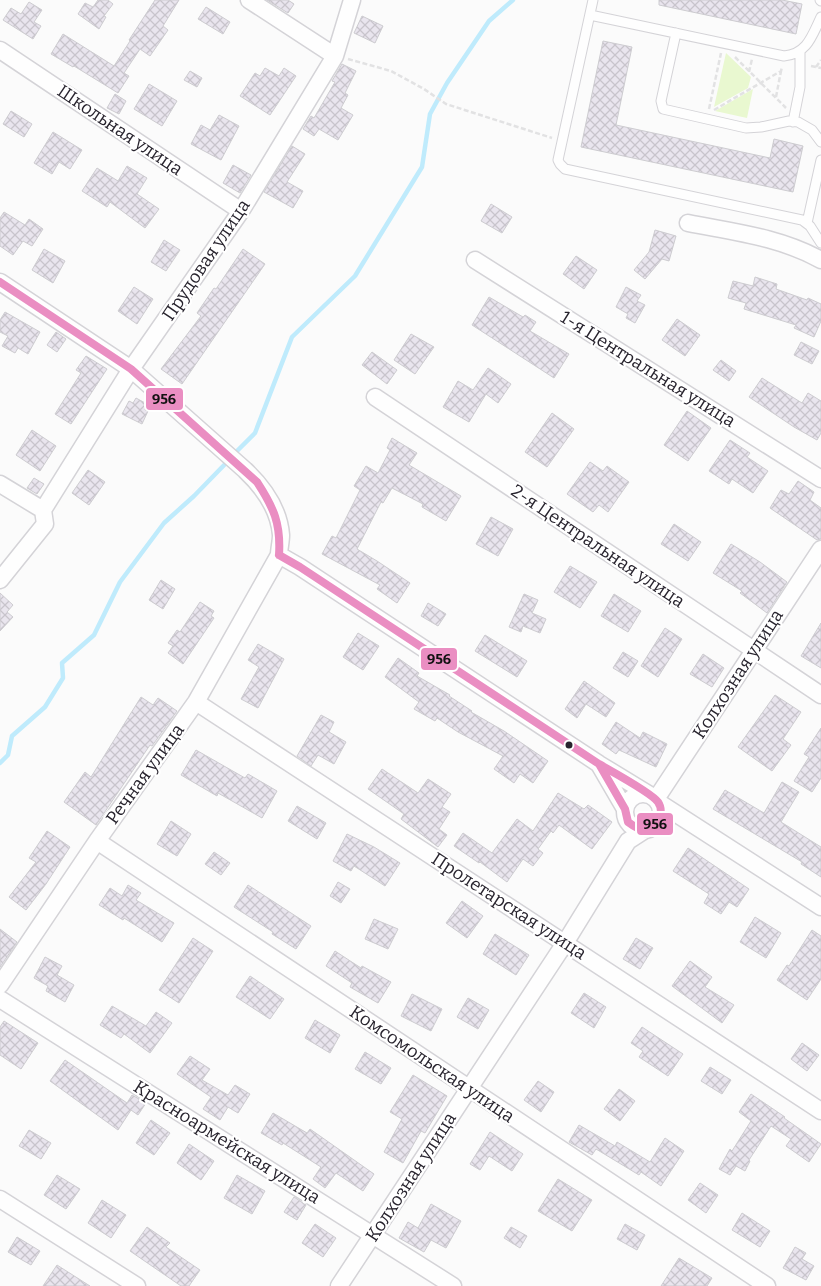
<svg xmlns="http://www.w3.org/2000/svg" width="821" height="1286" font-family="Bitter,serif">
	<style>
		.green { fill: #e9f8d0 }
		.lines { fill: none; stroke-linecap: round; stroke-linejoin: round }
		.stream { stroke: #bfebfc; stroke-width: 4.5 }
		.building { fill: url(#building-cross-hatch); stroke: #cdccd0 }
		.service-casing { stroke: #d4d3d7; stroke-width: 11 }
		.minor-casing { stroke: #d4d3d7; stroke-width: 19 }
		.path { stroke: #e2e2e3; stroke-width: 2.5; stroke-dasharray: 5 2.5; stroke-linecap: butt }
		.service { stroke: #fefefe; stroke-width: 9 }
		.minor { stroke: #fefefe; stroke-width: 16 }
		.bus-1-casing { stroke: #fff; stroke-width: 11 }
		.bus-1 { stroke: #ea8ec2; stroke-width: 8 }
		.bus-dot { fill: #28242e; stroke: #fff; stroke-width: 2 }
		.labels { text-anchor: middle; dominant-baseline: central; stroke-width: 4.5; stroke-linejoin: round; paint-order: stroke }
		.street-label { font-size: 18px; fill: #28242e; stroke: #fff }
		.line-badge { stroke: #fff; stroke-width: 2 }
		.pale-badge-label { font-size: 14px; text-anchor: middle; font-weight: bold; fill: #111 }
	</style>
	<defs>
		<pattern id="building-cross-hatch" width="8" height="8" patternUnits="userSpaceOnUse" patternTransform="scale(1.25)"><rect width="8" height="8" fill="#e9e5ee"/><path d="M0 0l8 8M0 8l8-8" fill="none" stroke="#c8c4cc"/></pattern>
	</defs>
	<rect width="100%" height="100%" fill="#fbfbfb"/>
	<path class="green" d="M726,53L751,77L748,88L714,107Z
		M753,89L747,118L715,111Z"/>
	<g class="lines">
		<path class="stream" d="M234,454L255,433L292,337L355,276L422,167L430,114L447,83L489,21L513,0
			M0,763L8,755L12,736L45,707L63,678L62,663L94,635L120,582L164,523L194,496L229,460"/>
	</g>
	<path class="building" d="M98,0H108L113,4L104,16L106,17L99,29L78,14L85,3L93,7Z
		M155,0H179L163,26L168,30L150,56L140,49L124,73L129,76L118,93L74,66L73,67L51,54L63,34L114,66L130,41L129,40Z
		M267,0H288L294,4L288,13Z
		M659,0H782L802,4L796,34L659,5Z
		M29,2L42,10L34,22L41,26L33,39L3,20L11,8L21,14Z
		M206,7L230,22L223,34L198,19Z
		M362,16L383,26L375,43L354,33Z
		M603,41L632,47L616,125L770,158L774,139L803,146L793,192L581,147Z
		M342,64L356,71L345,93L348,95L341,108L353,115L338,140L319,129L314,136L303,129L311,116L314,118L335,82L332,81Z
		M265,68L279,76L284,68L296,76L270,115L240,96L255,73L260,76Z
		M190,71L202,78L197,87L184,80Z
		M149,84L177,101L162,126L134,109Z
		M115,94L126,101L119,114L107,108Z
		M11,111L32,124L24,137L3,124Z
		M219,115L239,126L221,160L191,144L201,125L210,130Z
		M53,132L82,150L70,169L59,162L52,174L34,163Z
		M292,146L305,154L287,182L303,191L293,208L264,192Z
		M233,165L251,175L240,193L223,183Z
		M127,166L147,178L137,194L159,209L145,228L110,202L107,207L82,191L97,168L118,181Z
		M491,204L512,217L502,233L481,221Z
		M4,212L25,225L29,219L43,229L32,246L23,241L13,255L0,246V218Z
		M655,230L676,236L669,261L662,259L645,279L634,270L649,252Z
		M164,240L180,250L166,271L151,262Z
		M44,249L65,261L53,283L32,270Z
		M243,249L265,264L182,384L161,369L201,316L197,313L214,288L216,289Z
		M576,256L597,270L584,289L563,274Z
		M755,277L777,284L776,289L807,300L808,298L821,304V321L814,337L794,328L796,325L744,309L746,303L728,298L733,281L753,286Z
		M134,287L153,299L137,324L118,311Z
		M626,287L641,295L637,301L645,305L635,323L626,318L628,314L616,307Z
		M489,297L523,317L525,315L536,322L530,331L569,354L554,378L472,325Z
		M5,312L40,332L28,354L18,348L15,353L2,346L8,336L0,332V320Z
		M677,319L700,335L685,356L662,340Z
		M56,332L66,339L57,352L47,345Z
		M411,334L434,347L415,374L394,360Z
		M801,342L819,351L812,364L794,355Z
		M372,352L397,370L387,384L362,365Z
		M86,356L107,369L71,424L55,414L81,373L76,370Z
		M721,360L736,371L729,381L713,370Z
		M488,368L511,384L498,403L486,394L469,422L443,407L458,381L473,390Z
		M762,378L802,403L808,393L821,401V433L817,440L794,427L749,397Z
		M136,398L147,404L145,410L148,411L142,424L122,414L129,401L133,403Z
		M687,411L711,428L688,461L664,445Z
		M552,413L574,429L547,467L525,452Z
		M32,430L56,446L40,471L16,455Z
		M392,438L417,453L409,465L461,496L446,521L422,507L423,504L392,488L383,503L381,502L357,549L377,561L410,583L397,603L377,589L380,585L322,554L332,536L336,538L360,490L354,486L366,466L378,473L390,450L387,448Z
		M730,440L750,453L747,457L768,471L753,493L732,479L729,484L709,471Z
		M590,462L603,471L607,466L629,482L608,512L599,505L593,512L567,494Z
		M88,470L105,482L89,505L72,493Z
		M34,478L44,484L37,494L27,488Z
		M798,481L814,492L810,500L821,508V539L817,540L770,508L781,490L789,494Z
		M491,517L513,529L498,556L476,544Z
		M674,524L701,542L688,561L661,544Z
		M731,544L760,562L787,582L767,613L740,593L742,591L713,573Z
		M570,566L597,582L580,608L554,592Z
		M161,580L175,589L163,609L149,600Z
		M0,593L13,605L7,612L13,617L0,631Z
		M524,594L538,600L532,613L546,619L540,633L523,626L521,632L509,627Z
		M614,594L641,611L628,632L601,616Z
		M200,602L214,611L211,616L214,618L183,664L168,653L173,646L168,643L177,630L180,632Z
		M428,603L446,614L438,626L421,616Z
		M821,623V668L801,656Z
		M665,628L682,639L658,677L641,666Z
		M358,633L379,646L363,670L343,657Z
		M485,635L527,661L517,677L475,651Z
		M258,644L284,659L258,708L241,699L259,667L248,660Z
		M623,652L638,661L628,677L613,668Z
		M703,654L724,668L712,687L690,674Z
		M398,658L419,673L417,676L450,695L449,696L472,711L471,712L504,731L548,761L533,783L520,774L514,783L494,769L503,756L458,732L437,718L435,721L414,709L419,702L385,677Z
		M584,681L615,703L606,717L586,704L577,718L565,709Z
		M775,695L801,712L783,739L791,745L772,771L738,747Z
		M141,697L153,705L158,698L177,711L152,746L150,745L96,825L64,802L85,772L91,777Z
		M321,715L334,722L329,732L346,742L334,764L318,755L311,766L297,756Z
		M616,722L640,738L643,732L667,744L656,767L619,750L616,754L602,744Z
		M821,728V778L812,792L794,781L809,757L804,754Z
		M196,750L245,778L248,774L277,791L262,818L218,793L217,796L181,775Z
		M382,769L418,793L428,779L451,794L442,807L450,812L439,829L447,835L438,847L401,819L404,814L368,789Z
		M782,782L799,792L781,822L821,847V877L801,864L802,862L713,809L725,790L764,813Z
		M558,793L584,809L588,805L612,822L592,849L559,825L553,833L551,831L538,849L543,853L533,866L523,859L507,882L480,862L479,863L454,846L463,833L492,853L517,819L533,831Z
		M297,806L326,823L317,839L288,821Z
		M171,821L191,834L177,856L157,844Z
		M47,831L70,847L46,884L26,910L9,897L36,862L29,858Z
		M347,834L374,847L400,863L385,886L354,866L351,871L333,861Z
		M688,848L749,889L737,907L729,902L721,914L704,903L709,894L673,871Z
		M214,852L230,863L221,875L205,864Z
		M338,882L350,889L341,903L330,896Z
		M128,885L141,893L136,900L174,923L162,942L124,918L123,920L99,905L110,888L122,896Z
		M248,885L311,926L296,949L272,934L273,932L234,907Z
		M462,901L483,916L467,938L446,923Z
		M755,917L781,933L766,958L740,942Z
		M374,919L398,929L388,949L365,939Z
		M0,929L17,942L0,967Z
		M812,930L821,936V979L807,1000L777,980L787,965L789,966Z
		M495,934L529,955L516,975L483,954Z
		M193,938L213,951L179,1003L159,990Z
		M636,938L653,948L640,969L623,959Z
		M335,951L361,968L362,966L391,982L378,1003L350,987L352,983L326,966Z
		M45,957L62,966L57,975L74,985L65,1002L46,991L48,986L34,978Z
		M690,961L712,977L705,987L734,1005L722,1023L672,986Z
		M250,976L284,999L270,1019L236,997Z
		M584,993L606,1007L594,1028L571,1013Z
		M412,994L442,1009L431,1031L401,1016Z
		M468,998L489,1010L478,1029L457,1017Z
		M112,1006L146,1026L156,1012L172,1023L150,1053L124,1034L121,1038L100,1025Z
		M315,1020L340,1035L330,1053L305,1038Z
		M4,1021L38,1043L21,1069L0,1055V1027Z
		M642,1027L683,1054L668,1076L639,1057L643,1051L631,1043Z
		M802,1043L819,1055L807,1071L791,1059Z
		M365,1052L391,1068L381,1084L355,1069Z
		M190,1056L210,1069L202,1080L228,1095L235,1085L250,1094L238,1113L228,1107L220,1120L203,1109L211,1097L177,1074Z
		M65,1060L127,1103L132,1095L146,1103L138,1115L131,1110L118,1130L50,1081Z
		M710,1067L731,1080L722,1094L701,1081Z
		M413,1075L447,1096L425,1133L421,1131L403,1163L384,1152L402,1119L390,1112Z
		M538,1081L554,1092L541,1112L524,1100Z
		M619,1089L635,1101L620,1121L604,1109Z
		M751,1094L785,1117L784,1118L821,1144L809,1162L786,1146L791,1139L771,1126L749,1160L750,1161L745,1171L736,1166L730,1175L719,1169L730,1149L732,1151L751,1121L739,1112Z
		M273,1113L307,1133L310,1129L374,1174L363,1191L336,1173L325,1188L313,1179L321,1167L283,1143L282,1145L261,1133Z
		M151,1120L170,1133L154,1155L136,1143Z
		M579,1125L615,1146L617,1142L650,1162L665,1138L684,1151L661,1186L641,1172L639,1175L596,1149L592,1155L569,1142Z
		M29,1130L51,1143L41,1159L19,1146Z
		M490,1132L523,1154L512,1171L489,1156L480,1170L470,1164Z
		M189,1144L214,1161L201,1180L177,1163Z
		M57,1175L80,1189L66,1209L44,1195Z
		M237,1175L265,1191L252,1214L224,1198Z
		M558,1179L592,1200L572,1231L538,1211Z
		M700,1183L718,1195L706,1213L688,1200Z
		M294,1197L306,1205L297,1220L284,1212Z
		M102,1200L126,1215L111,1238L88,1223Z
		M431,1204L461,1221L446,1248L431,1240L424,1252L399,1238L408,1222L418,1228Z
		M742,1213L770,1231L760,1247L732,1230Z
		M315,1224L336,1238L323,1257L302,1243Z
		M625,1224L645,1235L637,1250L617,1239Z
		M147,1227L170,1243L166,1247L200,1270L189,1286H181L130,1251Z
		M511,1227L527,1236L520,1248L504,1238Z
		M17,1237L40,1251L31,1265L8,1252Z
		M795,1247L806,1253L802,1259L814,1266L806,1280L783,1268Z
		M679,1258L712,1278L707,1286H661Z
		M57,1265L90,1286H43Z"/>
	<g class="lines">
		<g class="service-casing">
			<path id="service" d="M593,0L558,160L560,164L565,169L802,220L810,226L821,243
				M820,0L821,1
				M590,15L784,56C807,54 812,36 821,17
				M676,33L661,101L663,109L746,128L761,127L789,121L798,122L812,130L821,142
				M793,122L800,87V52
				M807,223L821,160"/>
		</g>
		<g class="minor-casing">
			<path id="minor" d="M249,0L335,56
				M0,50L241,211
				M688,223C733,232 780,237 821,260
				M475,260L821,479
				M0,282L131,369L245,470C263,487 279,509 281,535C281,542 279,549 279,555L196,702L97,841L0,985
				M375,397L821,695
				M0,484L43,510
				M43,510L131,369L241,211L335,56L352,0
				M279,555L300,567L599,764L650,795
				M0,580L45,524L43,510
				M196,702L821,1111
				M600,766L625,809
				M625 812a18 18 0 1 1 36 0a18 18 0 1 1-36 0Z
				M656,799L821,549
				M658,802L821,907
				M97,841L767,1286
				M0,999L453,1286
				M0,1199L137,1286
				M339,1286L565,943L628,841L645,830"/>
		</g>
		<path class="path" d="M735,57L786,108
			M348,59L391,71L424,89L446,104L552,138
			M811,66L821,68
			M816,67L821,60
			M749,72L752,59
			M776,97L781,71
			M709,109L721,53
			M714,110L781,71L782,67"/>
		<use href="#service" class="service"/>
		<use href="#minor" class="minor"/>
		<g class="bus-1-casing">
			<path id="bus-1" d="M0,282L131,369L257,482C274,508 281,524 279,555
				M279,555L300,567L599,764
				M599,764C611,771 652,793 658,802C666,814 655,830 642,829C637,829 632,825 628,822L625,809Z"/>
		</g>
		<use href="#bus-1" class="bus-1"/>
	</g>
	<circle class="bus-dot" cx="569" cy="745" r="4.5"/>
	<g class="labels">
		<g class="street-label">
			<text transform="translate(120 130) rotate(34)">Школьная улица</text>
			<text transform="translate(206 260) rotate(-56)">Прудовая улица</text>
			<text transform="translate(648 369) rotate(32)">1-я Центральная улица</text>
			<text transform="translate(598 546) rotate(34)">2-я Центральная улица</text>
			<text transform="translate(738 674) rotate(-57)">Колхозная улица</text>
			<text transform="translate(145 774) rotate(-54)">Речная улица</text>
			<text transform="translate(509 906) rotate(33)">Пролетарская улица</text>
			<text transform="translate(432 1064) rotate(34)">Комсомольская улица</text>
			<text transform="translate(227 1142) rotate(32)">Красноармейская улица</text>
			<text transform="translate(411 1177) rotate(-57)">Колхозная улица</text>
		</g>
	</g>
	<g class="line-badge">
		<rect x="145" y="387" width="39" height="24" rx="5" fill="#ea8ec2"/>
		<rect x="420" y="647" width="38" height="24" rx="5" fill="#ea8ec2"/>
		<rect x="636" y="812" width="38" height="24" rx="5" fill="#ea8ec2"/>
	</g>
	<g class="pale-badge-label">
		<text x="164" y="404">956</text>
		<text x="439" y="664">956</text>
		<text x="655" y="829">956</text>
	</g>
</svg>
